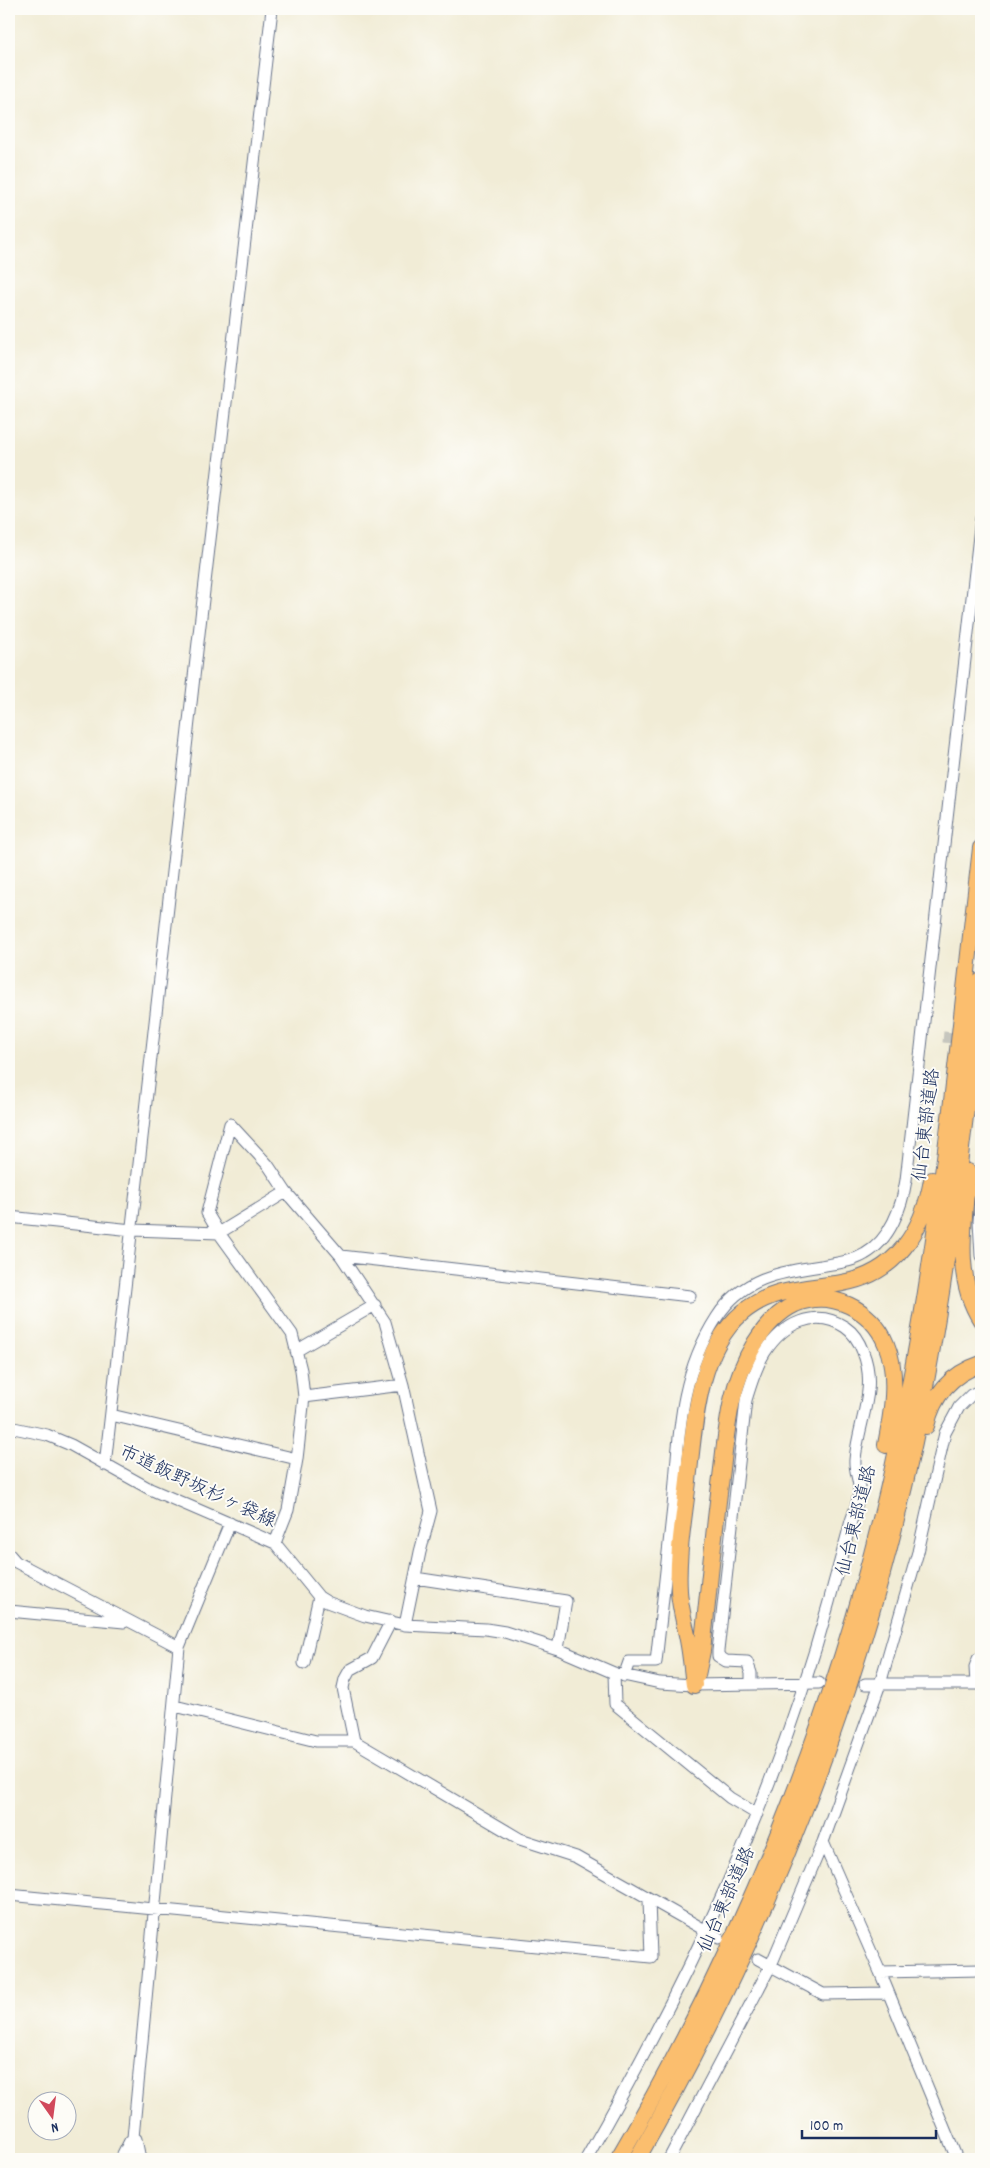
<svg xmlns="http://www.w3.org/2000/svg" width="990" height="2168" font-family="Dekko,'Klee One',sans-serif">
	<style>
		.lines { fill: none; stroke-linecap: round; stroke-linejoin: round }
		.minor-tunnel { stroke: #c6c6be; stroke-width: 11; stroke-dasharray: 11 5.5; stroke-linecap: butt }
		.minor-casing { stroke: #667188; stroke-width: 13 }
		.highway-casing { stroke: #667188; stroke-width: 18 }
		.minor { stroke: #fff; stroke-width: 11 }
		.highway { stroke: #fbbe6e; stroke-width: 16 }
		.labels { text-anchor: middle; dominant-baseline: central; stroke-width: 4; stroke-linejoin: round; paint-order: stroke }
		.street-label { font-size: 19px; fill: #1b2f5e; stroke: #fdfcf7 }
	</style>
	<rect width="100%" height="100%" fill="#fdfcf7"/>
	<filter id="ink" filterUnits="userSpaceOnUse"><feTurbulence type="fractalNoise" baseFrequency=".02" numOctaves="2"/><feDisplacementMap in="SourceGraphic" scale="10" xChannelSelector="R" yChannelSelector="G"/><feConvolveMatrix kernelMatrix="1 2 1 2 8 2 1 2 1" color-interpolation-filters="sRGB"/></filter>
	<filter id="wash" filterUnits="userSpaceOnUse"><feTurbulence type="fractalNoise" baseFrequency=".0096" numOctaves="4" result="noise"/><feDisplacementMap in="SourceGraphic" scale="20" xChannelSelector="R" yChannelSelector="G"/><feGaussianBlur stdDeviation="1.12" result="paint"/><feColorMatrix in="noise" values="0 0 0 0 0 0 0 0 0 0 0 0 0 0 0 0 0 1.4 0 .05"/><feComposite in="paint" operator="in"/></filter>
	<g filter="url(#wash)">
		<rect width="100%" height="100%" fill="#f1ecd6"/>
	</g>
	<g filter="url(#ink)">
		<g class="lines">
			<path class="minor-tunnel" d="M943,1037L966,1039"/>
			<g class="minor-casing">
				<path id="minor" d="M981,1195L979,1221L981,1256
					M9,1217L132,1230L219,1233L286,1192
					M341,1256L690,1296
					M296,1351L375,1305
					M304,1397L403,1385
					M111,1415L297,1459
					M9,1427L47,1435L71,1445L150,1489L275,1543L319,1597L327,1602L365,1616L405,1625L486,1629L505,1632L558,1649L614,1673L660,1683L694,1685L819,1683
					M105,1465L195,668L272,9
					M275,1543L288,1510L297,1459L304,1397L301,1370L292,1334L219,1233L207,1213L230,1124L268,1165L286,1192L341,1256L385,1322L403,1385L431,1511L420,1552L405,1625
					M9,1554L16,1562L179,1647
					M415,1578L566,1601L558,1649
					M9,1611L124,1622
					M304,1663L319,1597
					M614,1673L615,1704L730,1798L757,1814
					M624,1676L629,1662H656C662,1610 667,1559 673,1507C679,1439 678,1377 717,1317C742,1278 779,1272 821,1266C836,1263 852,1262 865,1254C890,1240 902,1207 906,1180L981,518
					M865,1684H981
					M976,1684L975,1667L978,1659H981
					M175,1706L316,1741H354L520,1839L576,1857L719,1938
					M354,1741L343,1688L345,1679L350,1670L372,1658L391,1621
					M823,1842L880,1972L957,2159
					M9,1895L651,1957L649,1900
					M758,1959L823,1994L888,1993
					M880,1972L981,1970
					M136,2139L140,2159
					M121,2159L130,2141
					M131,2159L179,1647L230,1523
					M586,2159C687,1983 775,1799 829,1602C836,1575 844,1548 851,1521C854,1512 859,1501 859,1491C860,1481 854,1470 855,1460C858,1422 878,1389 863,1352C859,1341 854,1333 845,1327C815,1307 783,1324 765,1352C756,1366 751,1384 746,1400L718,1651V1656L726,1661L747,1662L751,1673V1684
					M669,2159L771,1965L823,1842L880,1684L918,1552L945,1433L959,1407L971,1395L981,1390"/>
			</g>
			<g class="highway-casing">
				<path id="highway" d="M968,1172C964,1221 953,1277 981,1320
					M926,1426C933,1395 951,1374 981,1364
					M697,1675L702,1651C708,1596 713,1540 720,1485C727,1434 727,1389 755,1343C765,1327 778,1312 795,1304C831,1289 872,1309 886,1344C899,1375 892,1413 886,1445
					M694,1685C692,1670 691,1655 688,1640C685,1624 680,1608 679,1591C677,1558 683,1523 687,1490C694,1433 695,1353 742,1313C771,1288 806,1289 842,1283C896,1274 923,1231 932,1180
					M618,2159C740,1951 833,1724 888,1490C937,1279 956,1062 981,848
					M637,2159C765,1936 860,1695 914,1442C946,1290 963,1135 981,981"/>
			</g>
			<use href="#minor" class="minor"/>
			<use href="#highway" class="highway"/>
		</g>
	</g>
	<g class="labels">
		<g class="street-label">
			<text transform="translate(928 1125) rotate(-83)">仙台東部道路</text>
			<text transform="translate(197 1488) rotate(25)">市道飯野坂杉ヶ袋線</text>
			<text transform="translate(858 1521) rotate(-76)">仙台東部道路</text>
			<text transform="translate(728 1900) rotate(-66)">仙台東部道路</text>
		</g>
	</g>
	<rect width="990" height="2168" fill="none" stroke="#fdfcf7" stroke-width="30"/>
	<g transform="translate(52 2116) rotate(166)"><circle r="24" fill="#fdfcf7" stroke="#a3aaba"/>
	<path d="M0-4L9 19L0 12L-9 19Z" fill="#d1495b"/>
	<text y="-8" font-size="14" font-weight="bold" text-anchor="middle" fill="#1b2f5e">N</text>
	</g>
	<path d="M802 2130v8h134v-8" fill="none" stroke="#1b2f5e" stroke-width="2.5"/>
	<text x="810" y="2130" font-size="15" fill="#1b2f5e" stroke="#fdfcf7" stroke-width="4" paint-order="stroke">100 m</text>
</svg>
